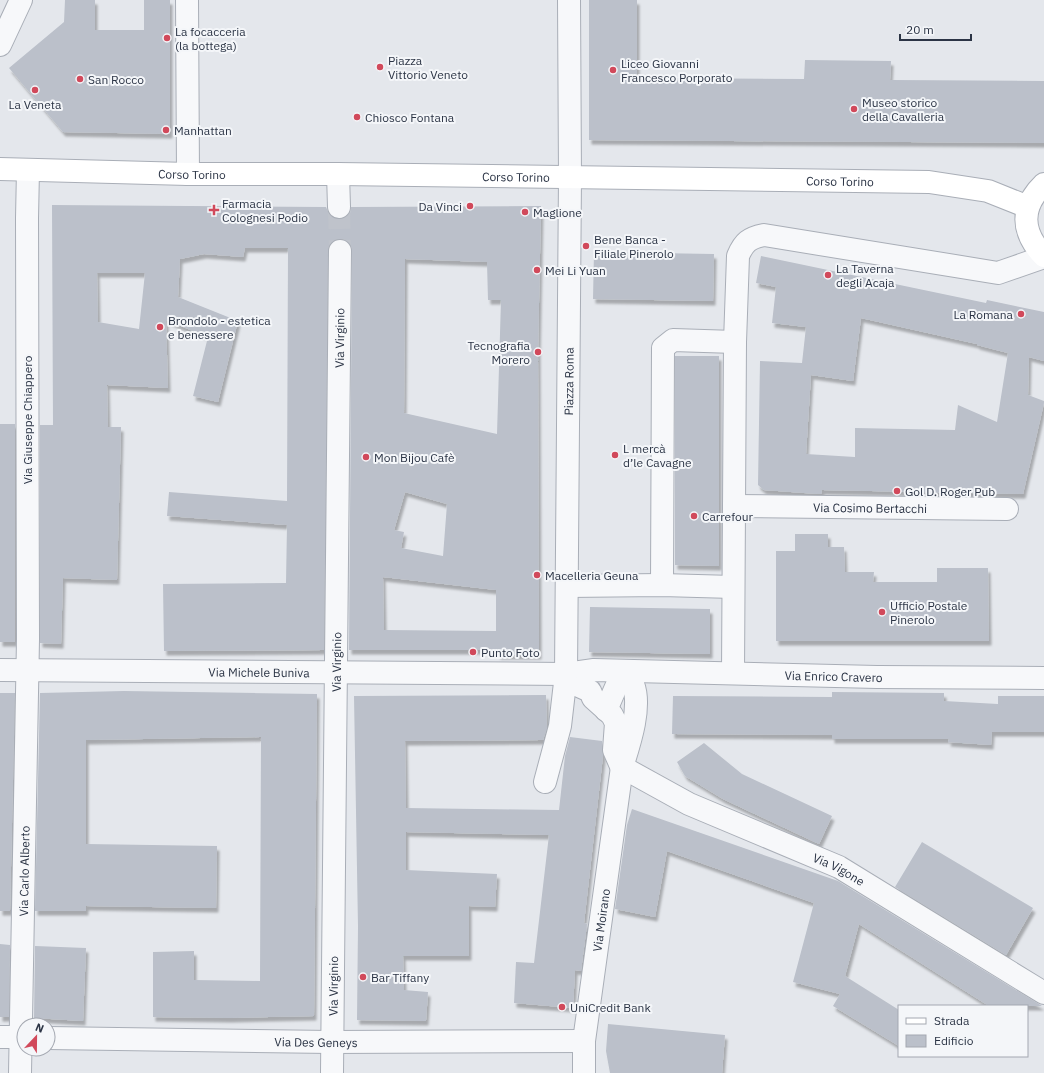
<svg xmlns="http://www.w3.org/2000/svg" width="1044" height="1073" font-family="'IBM Plex Sans',sans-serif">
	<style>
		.building { fill: #bbc0ca; fill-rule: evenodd; filter: url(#shadow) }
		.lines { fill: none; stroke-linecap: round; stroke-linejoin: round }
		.minor-tunnel { stroke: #bfc3cb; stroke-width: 22; stroke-dasharray: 22 11; stroke-linecap: butt }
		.minor-casing { stroke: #a9aeb7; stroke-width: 24 }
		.secondary-casing { stroke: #a9aeb7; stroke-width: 24 }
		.minor { stroke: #f7f8fa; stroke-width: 22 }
		.secondary { stroke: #fff; stroke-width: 22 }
		.poi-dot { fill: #d1495b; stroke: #f4f6f9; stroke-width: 1.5 }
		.labels { text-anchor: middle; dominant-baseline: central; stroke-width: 4; stroke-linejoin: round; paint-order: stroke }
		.poi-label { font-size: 12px; fill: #2b3445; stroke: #f4f6f9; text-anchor: start }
		.street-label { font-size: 12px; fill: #2b3445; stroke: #f4f6f9 }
	</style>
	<defs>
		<filter id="shadow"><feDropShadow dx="2.5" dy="4.5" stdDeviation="1" flood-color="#0004"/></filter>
	</defs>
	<rect width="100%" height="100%" fill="#e4e7ec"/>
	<path class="building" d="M65,0H95V30H144V0H170V134L63,132L9,68L64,22Z
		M589,0H637V78L804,79L805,60L891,61L890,80L1044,81V143L589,140Z
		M52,205L326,207L329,214L333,218L339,219L346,217L350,213L351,207L541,206L538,352L539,655H498V650H349L352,251L351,245L346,240L341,239L334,240L329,245L328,251L324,650L164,651L163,584L286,583L287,525L167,516L169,492L287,501L288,248H245L243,257L204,254L180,259L178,297L238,321L218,402L193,396L208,337L166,320L168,388L107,385L108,427H121L117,580L63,578L61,644L40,643V425H53ZM405,259L487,262L488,300H501L497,434L404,413ZM97,273H145L139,329L98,322ZM405,492L447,504L443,556L401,548L404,532L394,530ZM383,577L496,590V631L384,630Z
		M594,252L714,254L713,301L593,299Z
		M761,256L986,303L987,300L1044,312V361L1029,357L1028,395L1044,401V403L1023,494L822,490L821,494H818L764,490L758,485L760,361L802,363L806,327L772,323L776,287L756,283ZM861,318L977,344V345L1008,353L997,422L958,405L955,430L855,428V457L806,454L811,375L853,381Z
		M675,356H719V566L675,565Z
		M0,424H15V642H0Z
		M795,534H828V547H844L845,572H874L873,582H937V568H988L989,641H776V551H795Z
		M590,607L710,609V654L589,652Z
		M124,691L317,694L314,1016L229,1018L153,1017V952L194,951V980L260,981L261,737L86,740V844L217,846L216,908L86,906V911H35L40,693Z
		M832,692L944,693V701L998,704V696H1044V732H992L991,745L948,742L949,739H832V735L672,734L673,696L832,697Z
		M0,693H15L10,911H0Z
		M546,695L547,728L543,740L405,741L406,808L559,810L565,756L570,737L602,741L603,756L584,923L587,924L586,932L581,971L575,970L573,1008L514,1003L516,962L534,963L549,835L406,832V870L497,874L495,907L469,906V956H403L404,990L428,992L426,1021L357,1020L358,926L354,696Z
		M704,743L742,774L832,816L819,844L723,799L685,776L677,762Z
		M632,809L838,881L1042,1006H989L859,924L845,976L899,1010V1046L833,1006L840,994L793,982L814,903L667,851L655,917L615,909L627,825Z
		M922,842L1033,908L1006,955L895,887Z
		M0,944L10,945L9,1017H0Z
		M35,946L86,948L83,1021L34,1018Z
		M608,1024L725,1035L722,1073H610L606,1051Z"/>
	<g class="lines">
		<path class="minor-tunnel" d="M339,207L340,251"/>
		<g class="minor-casing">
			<g id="minor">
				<path d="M187,0L188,174"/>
				<path d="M0,45L21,0"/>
				<path d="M338,174L339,207"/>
				<path id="s1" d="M734,506L1007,509"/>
				<path d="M662,585L663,348L673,340L735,342"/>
				<path d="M567,586L662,585L733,587"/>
				<path id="s2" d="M0,670L566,674L594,670L877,677L1044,678"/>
				<path d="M733,673L735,342L738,256C744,242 749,238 764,235L998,273L1044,257"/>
				<path d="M566,674L570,682L590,691L593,698L612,715L616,723L614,750L621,766"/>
				<path d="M606,710L623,671"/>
				<path id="s3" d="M622,767L689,804L839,867L1044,993"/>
				<path id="s4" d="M545,782L560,726L566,674L570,177L569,0"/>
				<path d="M0,1037H24"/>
				<path id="s5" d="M48,1038L331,1042L584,1041"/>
				<path id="s6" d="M20,1073L28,639L27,218L28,170"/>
				<path id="s7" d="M332,1073L340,251"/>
				<path id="s8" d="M584,1073V1041L622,767C629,745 642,707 633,684C631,679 626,675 623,671"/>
			</g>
		</g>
		<g class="secondary-casing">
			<g id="secondary">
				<path id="s9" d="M0,169L188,174H338L929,182L988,191L1028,207"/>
				<path d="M1044,184C1020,207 1021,232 1044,256"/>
			</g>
		</g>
		<use href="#minor" class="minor"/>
		<use href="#secondary" class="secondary"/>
	</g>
	<g class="poi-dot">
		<circle cx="167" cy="38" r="4"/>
		<circle cx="380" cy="67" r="4"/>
		<circle cx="613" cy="70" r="4"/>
		<circle cx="80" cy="79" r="4"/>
		<circle cx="35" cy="90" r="4"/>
		<circle cx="854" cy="109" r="4"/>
		<circle cx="357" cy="117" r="4"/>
		<circle cx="166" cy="130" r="4"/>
		<circle cx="470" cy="206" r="4"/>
		<path d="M212 204h4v4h4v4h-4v4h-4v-4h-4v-4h4z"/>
		<circle cx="525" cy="212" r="4"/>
		<circle cx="586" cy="246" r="4"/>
		<circle cx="537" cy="270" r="4"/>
		<circle cx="828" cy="275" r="4"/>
		<circle cx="1021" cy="314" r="4"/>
		<circle cx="160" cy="327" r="4"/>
		<circle cx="538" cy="352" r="4"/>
		<circle cx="615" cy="455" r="4"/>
		<circle cx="366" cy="457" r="4"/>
		<circle cx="897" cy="491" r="4"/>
		<circle cx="694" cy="516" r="4"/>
		<circle cx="537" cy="575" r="4"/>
		<circle cx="882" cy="612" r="4"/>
		<circle cx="473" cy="652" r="4"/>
		<circle cx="363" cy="977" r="4"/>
		<circle cx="562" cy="1007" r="4"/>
	</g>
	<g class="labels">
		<g class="poi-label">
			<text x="175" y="31">La focacceria<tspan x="175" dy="14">(la bottega)</tspan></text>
			<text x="388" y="60">Piazza<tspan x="388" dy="14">Vittorio Veneto</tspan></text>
			<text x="621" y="63">Liceo Giovanni<tspan x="621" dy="14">Francesco Porporato</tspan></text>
			<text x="88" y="79">San Rocco</text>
			<text x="862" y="102">Museo storico<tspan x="862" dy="14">della Cavalleria</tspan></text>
			<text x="35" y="104" text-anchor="middle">La Veneta</text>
			<text x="365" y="117">Chiosco Fontana</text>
			<text x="174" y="130">Manhattan</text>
			<text x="222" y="203">Farmacia<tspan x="222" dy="14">Colognesi Podio</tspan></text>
			<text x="462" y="206" text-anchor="end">Da Vinci</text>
			<text x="533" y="212">Maglione</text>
			<text x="594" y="239">Bene Banca -<tspan x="594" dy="14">Filiale Pinerolo</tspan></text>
			<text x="836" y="268">La Taverna<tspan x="836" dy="14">degli Acaja</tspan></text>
			<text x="545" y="270">Mei Li Yuan</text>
			<text x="1013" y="314" text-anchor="end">La Romana</text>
			<text x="168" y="320">Brondolo - estetica<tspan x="168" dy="14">e benessere</tspan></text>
			<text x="530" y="345" text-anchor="end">Tecnografia<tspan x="530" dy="14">Morero</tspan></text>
			<text x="623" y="448">L mercà<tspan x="623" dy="14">d’le Cavagne</tspan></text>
			<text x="374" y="457">Mon Bijou Cafè</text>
			<text x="905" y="491">Gol D. Roger Pub</text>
			<text x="702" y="516">Carrefour</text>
			<text x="545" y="575">Macelleria Geuna</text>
			<text x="890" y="605">Ufficio Postale<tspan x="890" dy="14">Pinerolo</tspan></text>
			<text x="481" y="652">Punto Foto</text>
			<text x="371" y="977">Bar Tiffany</text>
			<text x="570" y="1007">UniCredit Bank</text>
		</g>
		<g class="street-label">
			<text stroke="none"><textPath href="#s9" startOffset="192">Corso Torino</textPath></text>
			<text stroke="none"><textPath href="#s9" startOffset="516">Corso Torino</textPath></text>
			<text stroke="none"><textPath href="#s9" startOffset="840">Corso Torino</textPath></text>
			<text stroke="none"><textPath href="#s7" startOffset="735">Via Virginio</textPath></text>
			<text stroke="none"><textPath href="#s4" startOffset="403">Piazza Roma</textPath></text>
			<text transform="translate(27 420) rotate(-90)">Via Giuseppe Chiappero</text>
			<text stroke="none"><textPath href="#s1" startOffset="136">Via Cosimo Bertacchi</textPath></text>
			<text stroke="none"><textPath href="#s7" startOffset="411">Via Virginio</textPath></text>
			<text stroke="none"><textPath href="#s2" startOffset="259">Via Michele Buniva</textPath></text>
			<text stroke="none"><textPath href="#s2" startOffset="834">Via Enrico Cravero</textPath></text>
			<text stroke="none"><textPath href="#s3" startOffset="240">Via Vigone</textPath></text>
			<text stroke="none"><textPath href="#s6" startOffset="202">Via Carlo Alberto</textPath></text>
			<text stroke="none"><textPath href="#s8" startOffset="154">Via Moirano</textPath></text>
			<text stroke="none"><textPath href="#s7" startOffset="87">Via Virginio</textPath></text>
			<text stroke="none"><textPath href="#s5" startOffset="268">Via Des Geneys</textPath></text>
		</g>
	</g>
	<rect x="898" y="1005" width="130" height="52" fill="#f4f6f9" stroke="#a4a8b1"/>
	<rect x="906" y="1018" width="20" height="6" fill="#ffffff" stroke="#a4a8b1"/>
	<text x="934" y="1025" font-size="12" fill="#2b3445">Strada</text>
	<rect x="906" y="1035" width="20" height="12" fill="#bbc0ca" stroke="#a4a8b1"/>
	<text x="934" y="1045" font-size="12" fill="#2b3445">Edificio</text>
	<g transform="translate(36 1037) rotate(22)"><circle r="19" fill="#f4f6f9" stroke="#a4a8b1"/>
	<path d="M0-3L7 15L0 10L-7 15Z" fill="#d1495b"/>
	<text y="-6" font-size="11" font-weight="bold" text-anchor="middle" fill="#2b3445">N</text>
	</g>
	<path d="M900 34v6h71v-6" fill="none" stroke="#2b3445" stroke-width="2"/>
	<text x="906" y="34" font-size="12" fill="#2b3445" stroke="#f4f6f9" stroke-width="3" paint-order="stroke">20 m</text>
</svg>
